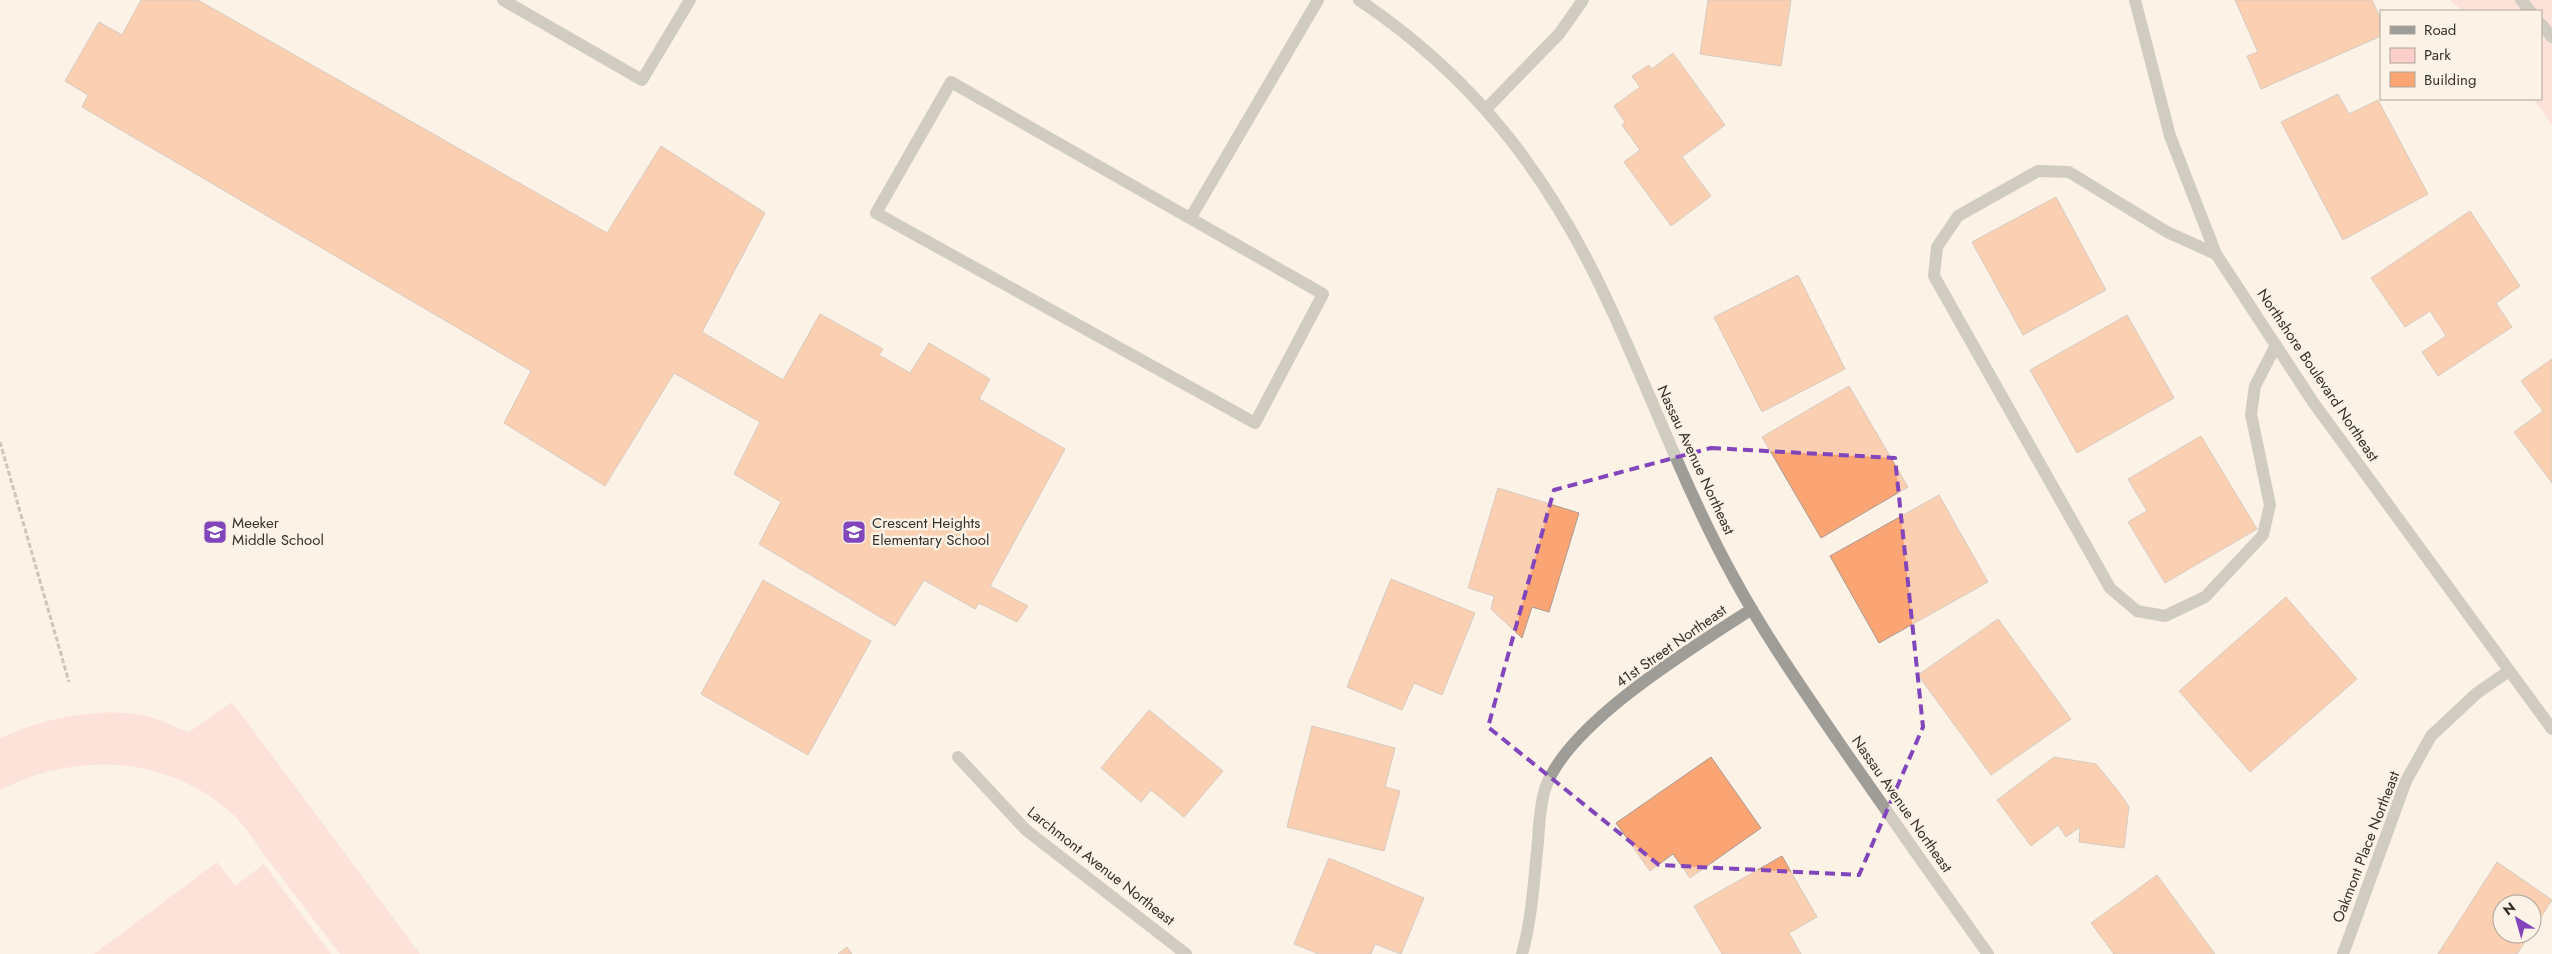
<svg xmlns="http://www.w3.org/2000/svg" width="2552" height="954" font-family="Jost,sans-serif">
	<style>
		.green { fill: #fdceca }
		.building { fill: #faa573; stroke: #a99a93 }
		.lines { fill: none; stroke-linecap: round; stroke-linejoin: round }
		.path { stroke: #969087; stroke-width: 3; stroke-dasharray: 5 2.5; stroke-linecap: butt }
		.minor { stroke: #9e9d97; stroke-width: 12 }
		.marked { fill: none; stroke: #8246bc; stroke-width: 4; stroke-dasharray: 10 6; stroke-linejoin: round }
		.labels { text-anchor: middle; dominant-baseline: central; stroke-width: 5; stroke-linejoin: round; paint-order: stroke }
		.street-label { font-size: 15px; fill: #34312c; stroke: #fcf2e5 }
		.poi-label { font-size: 15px; fill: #34312c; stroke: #fcf2e5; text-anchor: start }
	</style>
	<rect width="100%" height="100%" fill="#fcf2e5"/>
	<path class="green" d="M2450,0H2552V125L2533,99H2541V11H2463Z
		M232,702L420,954H340C315,922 291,889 266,857C256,844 246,827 234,815C168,755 76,751 0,790V738C43,719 95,707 142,715C158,718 174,727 189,732Z
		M217,862L235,886L264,864L331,954H94Z"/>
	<path class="building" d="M141,0H198L607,233L661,146L765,213L702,332L783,380L820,314L883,349L879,355L910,373L929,343L990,379L979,399L1065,449L990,586L1028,606L1017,622L979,603L975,609L924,580L895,626L759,544L781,502L734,474L760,422L674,373L605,486L504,423L531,371L82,107L88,95L65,81L99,22L122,35Z
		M1708,0H1791L1781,66L1700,54Z
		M2235,0H2372L2381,20V36L2261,89L2247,56L2258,52Z
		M1673,53L1725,125L1682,157L1711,196L1671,226L1624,162L1640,150L1622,125L1625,122L1614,106L1640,87L1632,76L1649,65L1652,69Z
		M2338,94L2349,114L2378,100L2428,194L2343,240L2281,122Z
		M2056,197L2106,290L2023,335L1972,242Z
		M2470,211L2520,286L2496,303L2512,327L2438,376L2422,352L2446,336L2430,311L2405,327L2371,278Z
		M1798,275L1845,369L1762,412L1714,317Z
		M2127,315L2174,398L2077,453L2030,370Z
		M2552,359V483L2514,432L2543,411L2521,381Z
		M1849,386L1908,487L1821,538L1762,437Z
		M2201,436L2257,529L2165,583L2128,522L2147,511L2128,479Z
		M1498,488L1579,513L1549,612L1532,607L1522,638L1491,609L1494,596L1468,588Z
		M1939,495L1988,582L1879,643L1830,556Z
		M1391,579L1475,613L1442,695L1414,683L1402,710L1347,687Z
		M763,580L871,641L808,755L701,694Z
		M2286,597L2357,679L2250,772L2179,691Z
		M1998,619L2071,719L1991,775L1918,675Z
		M1149,710L1223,771L1184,817L1151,790L1141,802L1101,768Z
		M1312,726L1395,748L1385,787L1400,791L1384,851L1287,827Z
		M1711,757L1761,828L1690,878L1673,854L1650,871L1616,823Z
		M2054,757L2096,764L2119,792L2129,807L2124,848L2079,842L2080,827L2066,837L2058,825L2031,846L1997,800Z
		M1782,856L1817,917L1789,933L1801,954H1722L1694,906Z
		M1329,858L1424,898L1401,954L1375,944L1371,954H1319L1294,944Z
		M2497,862L2552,900L2532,931V904H2502V934H2530L2517,954H2438Z
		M2157,875L2215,954H2114L2091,923Z
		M847,947L852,954H838Z"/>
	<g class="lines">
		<path class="path" d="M0,442L69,682"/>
		<path class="minor" d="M503,0L642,80L690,0
			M1359,0C1474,77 1549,175 1607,300C1651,393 1685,490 1735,580C1765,635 1802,688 1838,741C1887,812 1937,883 1988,954
			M2135,0L2170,136L2216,254L2313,402L2552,729
			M2521,0L2530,11
			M2541,24L2552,37
			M951,82L1323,294L1255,423L876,213Z
			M1486,109L1559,34L1583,0
			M1191,217L1318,0
			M2216,254L2167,232L2069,172L2038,171L1958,216L1937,247L1934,276L2110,588L2137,611L2165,616L2205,597L2263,535L2270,505L2251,414L2255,386L2276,345
			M958,757L1026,830L1186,954
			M1522,954C1532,918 1534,879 1538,841C1539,824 1540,805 1545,789C1567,723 1695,646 1752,609
			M2343,954L2406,781L2431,736L2477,693L2509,671"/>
	</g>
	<path d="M0 0H2552V954H0ZM1711,448L1895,458L1923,727L1859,875L1659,865L1488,727L1554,490Z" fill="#fcf2e5" fill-opacity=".55" fill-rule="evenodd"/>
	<path class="marked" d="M1711,448L1895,458L1923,727L1859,875L1659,865L1488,727L1554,490Z"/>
	<defs>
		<g id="school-square" transform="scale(1.25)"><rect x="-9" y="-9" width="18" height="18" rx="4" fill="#8246bc" stroke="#fcf2e5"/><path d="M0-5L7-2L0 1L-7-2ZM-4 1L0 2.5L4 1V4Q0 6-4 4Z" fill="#fff"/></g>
	</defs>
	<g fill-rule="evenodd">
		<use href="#school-square" x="215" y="532"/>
		<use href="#school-square" x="854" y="532"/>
	</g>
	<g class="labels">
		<g class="street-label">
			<text transform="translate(2318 375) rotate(56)">Northshore Boulevard Northeast</text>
			<text transform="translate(1696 460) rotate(65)">Nassau Avenue Northeast</text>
			<text transform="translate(1671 646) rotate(-35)">41st Street Northeast</text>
			<text transform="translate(1902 804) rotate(55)">Nassau Avenue Northeast</text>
			<text transform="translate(2366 847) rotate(-69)">Oakmont Place Northeast</text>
			<text transform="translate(1101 866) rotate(38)">Larchmont Avenue Northeast</text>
		</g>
		<g class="poi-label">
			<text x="232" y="523">Meeker<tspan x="232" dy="17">Middle School</tspan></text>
			<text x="872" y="523">Crescent Heights<tspan x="872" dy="17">Elementary School</tspan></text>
		</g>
	</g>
	<rect x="2380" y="10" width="162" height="90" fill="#fcf2e5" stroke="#aca59b"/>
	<rect x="2390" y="26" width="25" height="8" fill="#9e9d97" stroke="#aca59b"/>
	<text x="2424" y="35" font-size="15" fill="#34312c">Road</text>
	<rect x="2390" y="48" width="25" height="15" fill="#fdceca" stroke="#aca59b"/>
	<text x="2424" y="60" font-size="15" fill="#34312c">Park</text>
	<rect x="2390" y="72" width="25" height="15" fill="#faa573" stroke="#aca59b"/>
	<text x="2424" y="85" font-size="15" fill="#34312c">Building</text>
	<g transform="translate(2517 919) rotate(323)"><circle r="24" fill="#fcf2e5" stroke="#aca59b"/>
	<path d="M0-4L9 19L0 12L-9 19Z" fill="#8246bc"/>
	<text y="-8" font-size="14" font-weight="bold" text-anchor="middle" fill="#34312c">N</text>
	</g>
</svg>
